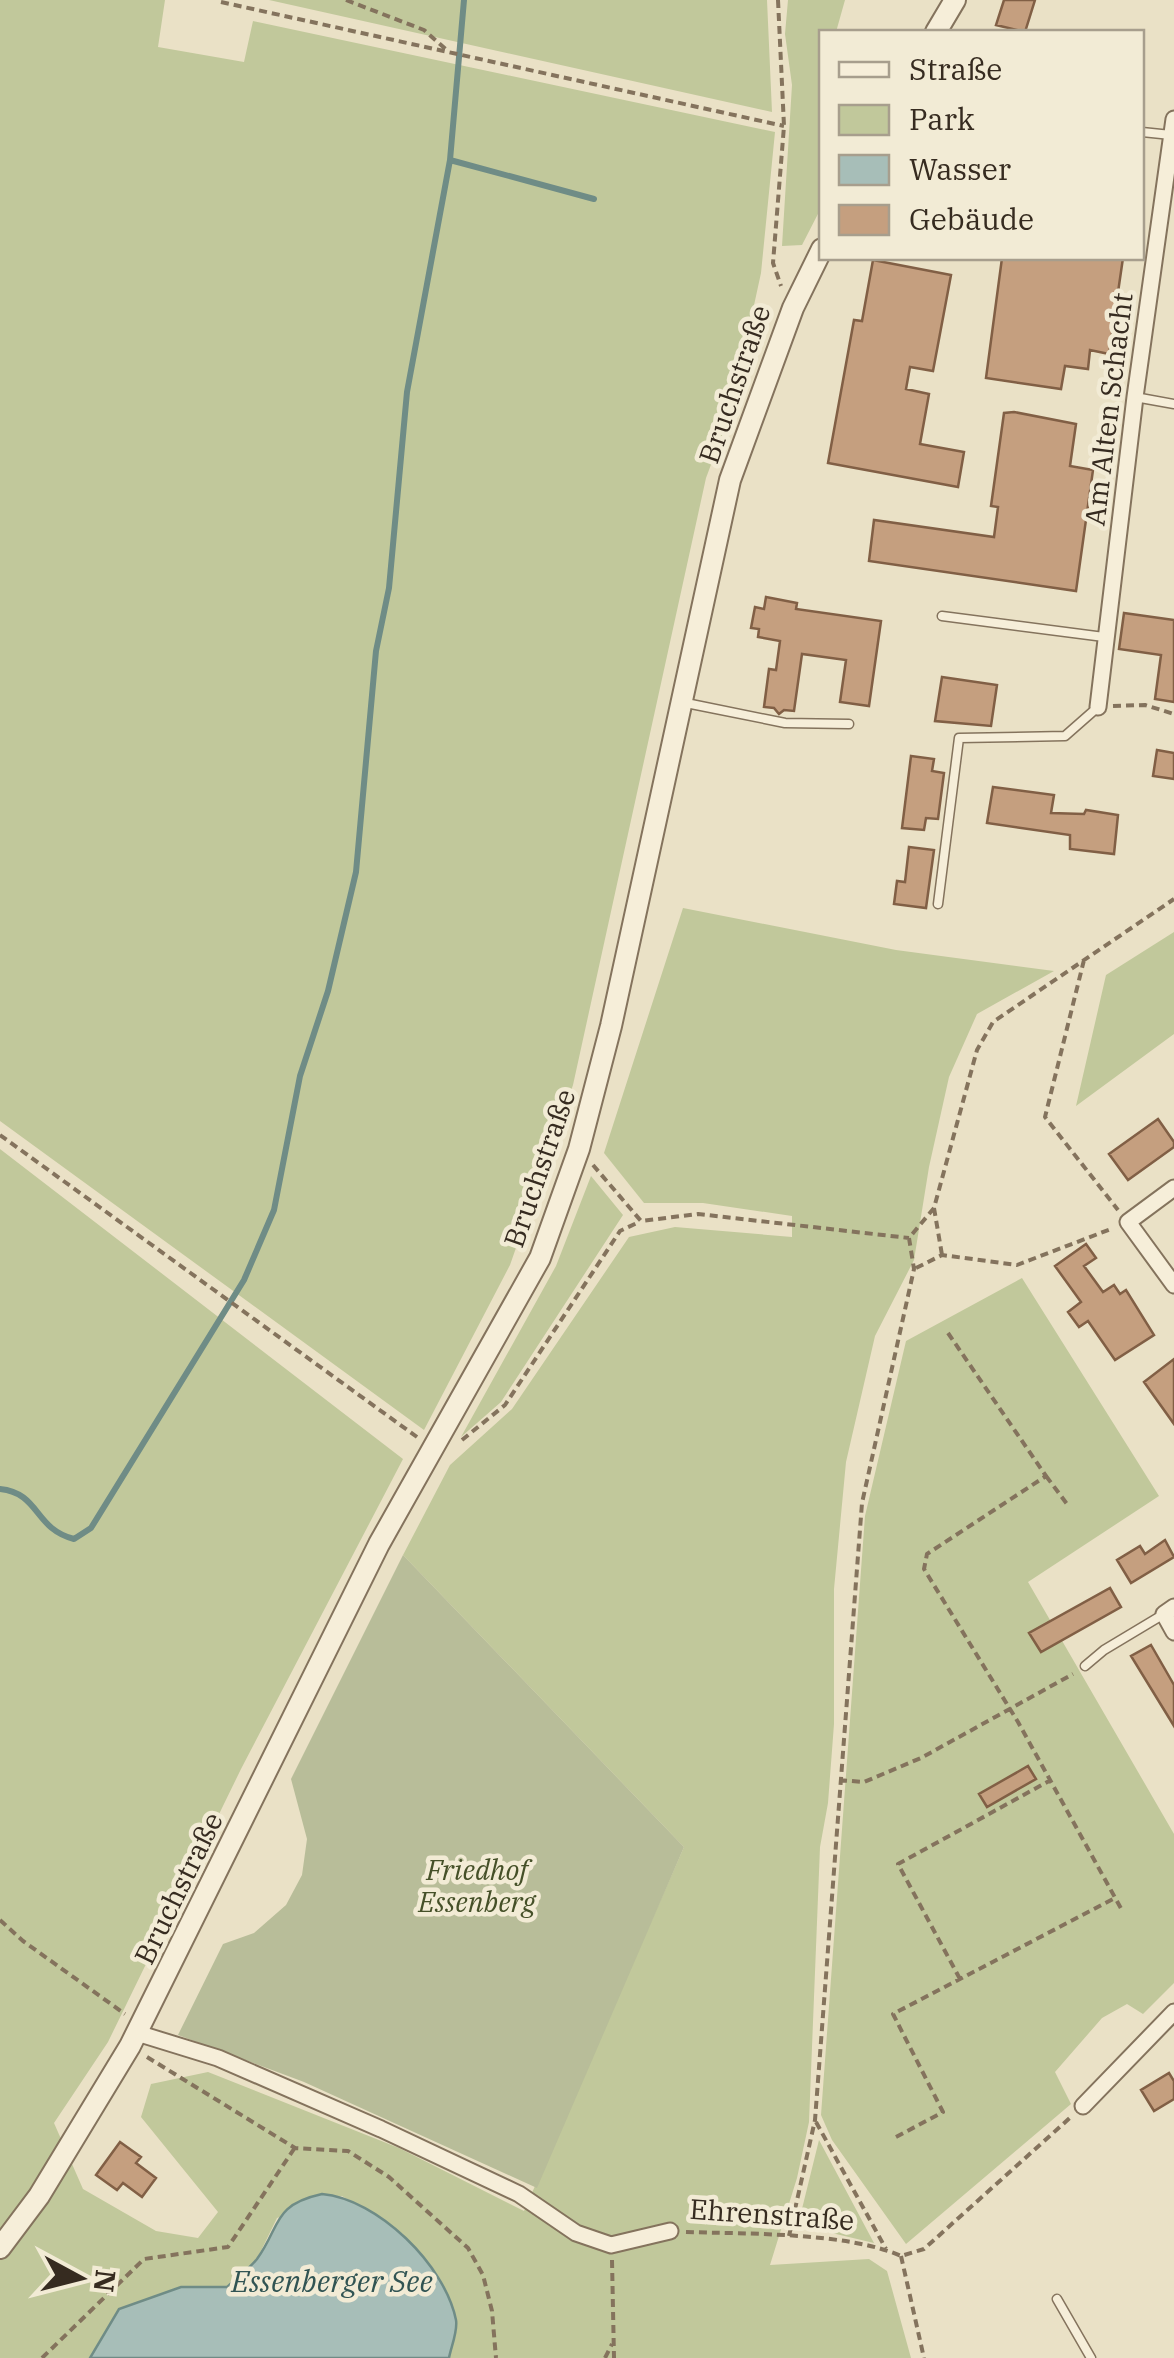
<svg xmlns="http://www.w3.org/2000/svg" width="1174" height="2358" font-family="'IBM Plex Serif',serif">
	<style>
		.green { fill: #c1c89b }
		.cemetery { fill: #b8bd99 }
		.water { fill: #a7beb8; stroke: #6f8c86; stroke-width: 2.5 }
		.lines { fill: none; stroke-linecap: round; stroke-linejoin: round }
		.stream { stroke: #6f8c86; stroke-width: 6 }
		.building { fill: #c59f7f; stroke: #815f45; stroke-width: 2.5 }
		.service-casing { stroke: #84735d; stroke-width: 11 }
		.minor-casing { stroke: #84735d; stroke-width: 19 }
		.tertiary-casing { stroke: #84735d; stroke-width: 24 }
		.path { stroke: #84735d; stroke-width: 4; stroke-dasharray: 8 5; stroke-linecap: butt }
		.service { stroke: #f6eed9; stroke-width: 8 }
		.minor { stroke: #f6eed9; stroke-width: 15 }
		.tertiary { stroke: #f6eed9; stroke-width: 20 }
		.labels { text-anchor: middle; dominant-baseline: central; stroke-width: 9; stroke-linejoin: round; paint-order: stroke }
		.street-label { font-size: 28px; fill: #362b20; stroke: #f2ebd5 }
		.park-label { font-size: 28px; font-style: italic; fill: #455028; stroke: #f2ebd5 }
		.water-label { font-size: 30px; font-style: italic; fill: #315453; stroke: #f2ebd5 }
	</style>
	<rect width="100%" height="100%" fill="#eae1c6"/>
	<path class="green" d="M0,0H165L158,47L244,62L253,21L775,132L761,273L731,411L706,478L573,1085L510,1265L424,1430L0,1121Z
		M269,0H767L772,112Z
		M788,0H845L836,32H822L821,208L802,245L782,246L792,85L785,34Z
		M683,908L896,950L1054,971L977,1014L949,1077L929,1167L914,1260L875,1336L846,1462L834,1589V1724L828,1803L820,1847L809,2122L797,2178L770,2265L869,2259L887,2271L911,2358H449L457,2323L403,2234L342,2196L277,2218L257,2259L227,2287H181L119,2309L90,2358H0V1149L403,1459L241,1769L108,2042L54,2123L83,2189L156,2231L198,2238L218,2212L141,2117L151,2084L208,2072L399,2148L524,2211L684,1847L403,1555L450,1465L512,1409L629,1237L675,1227L792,1237V1216L703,1203H644L604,1153Z
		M1174,932V1034L1076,1106L1106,975Z
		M591,1176L623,1215L501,1402L461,1437L556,1266Z
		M1022,1278L1159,1496L1028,1582L1174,1834V1983L1143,2014L1127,2004L1102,2018L1055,2072L1071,2104L906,2244L832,2140L821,2115L865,1516L906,1341Z
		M819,2140L874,2243L798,2225Z"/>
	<path class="cemetery" d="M403,1555L684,1847L537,2188L304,2082L178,2035L223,1944L254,1933L286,1905L302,1875L307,1839L291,1779Z"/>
	<path class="water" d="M322,2194C378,2199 445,2265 456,2320C458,2331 451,2347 449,2358H90L119,2309L181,2287H227C237,2278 249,2269 257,2259C281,2226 272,2205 322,2194Z"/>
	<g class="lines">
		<path class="stream" d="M450,160L594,199
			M0,1489C40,1493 34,1529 74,1539L91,1528L244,1280L274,1210L300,1076L328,991L356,872L376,651L389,588L407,392L450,160L464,0"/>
	</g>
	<path class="building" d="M1004,0H1035L1025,32L996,25Z
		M1002,258H1123L1109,354L1090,350L1088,369L1065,366L1061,389L986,378Z
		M873,260L951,275L933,371L910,367L906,389L929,394L920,444L964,452L958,487L828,463L854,320L862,321Z
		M1014,412L1076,424L1070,466L1093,470L1076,591L869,561L874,520L994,537L998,507L991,506L1004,413Z
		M766,597L797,603L796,609L881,621L869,706L840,702L846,660L802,654L794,711L784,710L779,714L774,708L764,707L769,669L776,670L780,641L758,637L759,629L751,628L755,607L764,609Z
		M1124,613L1174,620V702L1155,699L1161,655L1119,649Z
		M942,677L997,685L991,726L935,721Z
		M1157,750L1174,753V779L1153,776Z
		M911,756L934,759L932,771L944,773L938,819L926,818L924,830L902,828Z
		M993,787L1054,795L1051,813L1084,814L1086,810L1118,815L1114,854L1070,849V835L987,823Z
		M909,847L934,850L926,908L894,904L897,881L905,882Z
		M1158,1119L1174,1142V1147L1128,1180L1109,1154Z
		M1086,1244L1096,1258L1084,1266L1103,1292L1114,1285L1120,1294L1126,1290L1154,1335L1115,1360L1088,1321L1079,1327L1068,1312L1081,1302L1055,1266Z
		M1174,1359V1424L1144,1382Z
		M1165,1540L1174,1557L1131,1583L1117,1560L1140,1546L1145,1554Z
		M1110,1588L1121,1607L1041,1652L1029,1633Z
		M1151,1645L1174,1685V1726L1131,1656Z
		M1028,1766L1036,1779L987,1807L979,1794Z
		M1169,2073L1174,2081V2099L1154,2111L1141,2090Z
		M120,2142L141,2157L136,2163L156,2178L142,2197L123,2183L117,2190L96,2175Z"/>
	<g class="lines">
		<g class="service-casing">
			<path id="service" d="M1142,132L1171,135
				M1135,397L1174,404
				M942,616L1104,637
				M686,703L785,723L849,724
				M938,904L959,738L1065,736L1098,707
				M1085,1666L1104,1650L1164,1614
				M1057,2299L1091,2358"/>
		</g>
		<g class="minor-casing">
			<path id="minor" d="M1098,707L1135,397L1174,119
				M1174,1188L1128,1222L1174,1285
				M1174,1607L1164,1614L1174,1632
				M137,2033L218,2058L381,2129L519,2194L576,2233L611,2245L670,2231
				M1083,2106L1174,2012"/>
		</g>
		<g class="tertiary-casing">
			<path id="tertiary" d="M936,32L955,0
				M0,2248L39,2196L130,2046L379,1544L540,1258L579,1149L611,1026L730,480L793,308L822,249"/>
		</g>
		<path class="path" d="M346,0L424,30L449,52
			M778,0L784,126L773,263L781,286
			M221,2L784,126
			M1113,706L1145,705L1174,714
			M1084,960L1045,1117L1118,1210
			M0,1135L417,1437
			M593,1165L641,1221L698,1214L909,1238
			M934,1208L942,1255
			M916,1268L942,1255L1017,1265L1111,1229
			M948,1333L1046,1476L927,1554L924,1569L1018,1722L1123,1912
			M462,1440L505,1405L620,1231L639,1222
			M1046,1476L1067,1504
			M839,1780L864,1782L921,1758L1073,1674
			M0,1920L23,1941L125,2014
			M960,1979L898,1864L1049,1781
			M147,2057L295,2148L348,2151L389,2177L468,2248L483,2275L492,2311L496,2358
			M816,2122L886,2249
			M896,2137L943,2112L893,2014L1115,1898
			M686,2232C746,2234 847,2232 901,2256L924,2249L1072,2116
			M789,2236L815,2120L862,1503L914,1269L909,1238L934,1208L977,1050L993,1022L1174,899
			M901,2256L924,2358
			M612,2260L614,2358
			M42,2358L144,2259L228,2247L294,2149
			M605,2358L612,2344"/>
		<use href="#service" class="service"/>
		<use href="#minor" class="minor"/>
		<use href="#tertiary" class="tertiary"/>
	</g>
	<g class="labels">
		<g class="street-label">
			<text transform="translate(734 384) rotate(-71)">Bruchstraße</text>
			<text transform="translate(1108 409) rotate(-83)">Am Alten Schacht</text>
			<text transform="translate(539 1168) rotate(-71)">Bruchstraße</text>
			<text transform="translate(178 1888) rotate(-64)">Bruchstraße</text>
			<text transform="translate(772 2214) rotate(4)">Ehrenstraße</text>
		</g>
		<g class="park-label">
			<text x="477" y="1869">Friedhof<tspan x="477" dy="32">Essenberg</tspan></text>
		</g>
		<g class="water-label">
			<text x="332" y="2280">Essenberger See</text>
		</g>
	</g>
	<rect x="819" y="30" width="325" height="230" fill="#f2ebd5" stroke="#a79e8d" stroke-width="2.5"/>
	<rect x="839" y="62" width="50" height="15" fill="#f6eed9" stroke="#a79e8d" stroke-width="2.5"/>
	<text x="909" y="80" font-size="30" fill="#362b20">Straße</text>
	<rect x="839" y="105" width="50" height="30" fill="#c1c89b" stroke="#a79e8d" stroke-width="2.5"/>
	<text x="909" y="130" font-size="30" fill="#362b20">Park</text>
	<rect x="839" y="155" width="50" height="30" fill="#a7beb8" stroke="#a79e8d" stroke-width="2.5"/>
	<text x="909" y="180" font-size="30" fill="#362b20">Wasser</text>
	<rect x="839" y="205" width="50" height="30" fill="#c59f7f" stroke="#a79e8d" stroke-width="2.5"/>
	<text x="909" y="230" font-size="30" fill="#362b20">Gebäude</text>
	<g transform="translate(80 2278) rotate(97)" stroke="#f2ebd5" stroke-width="8" paint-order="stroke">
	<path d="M0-8L18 38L0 25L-18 38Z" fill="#362b20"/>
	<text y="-15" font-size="28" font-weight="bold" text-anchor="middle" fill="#362b20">N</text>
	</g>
</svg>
